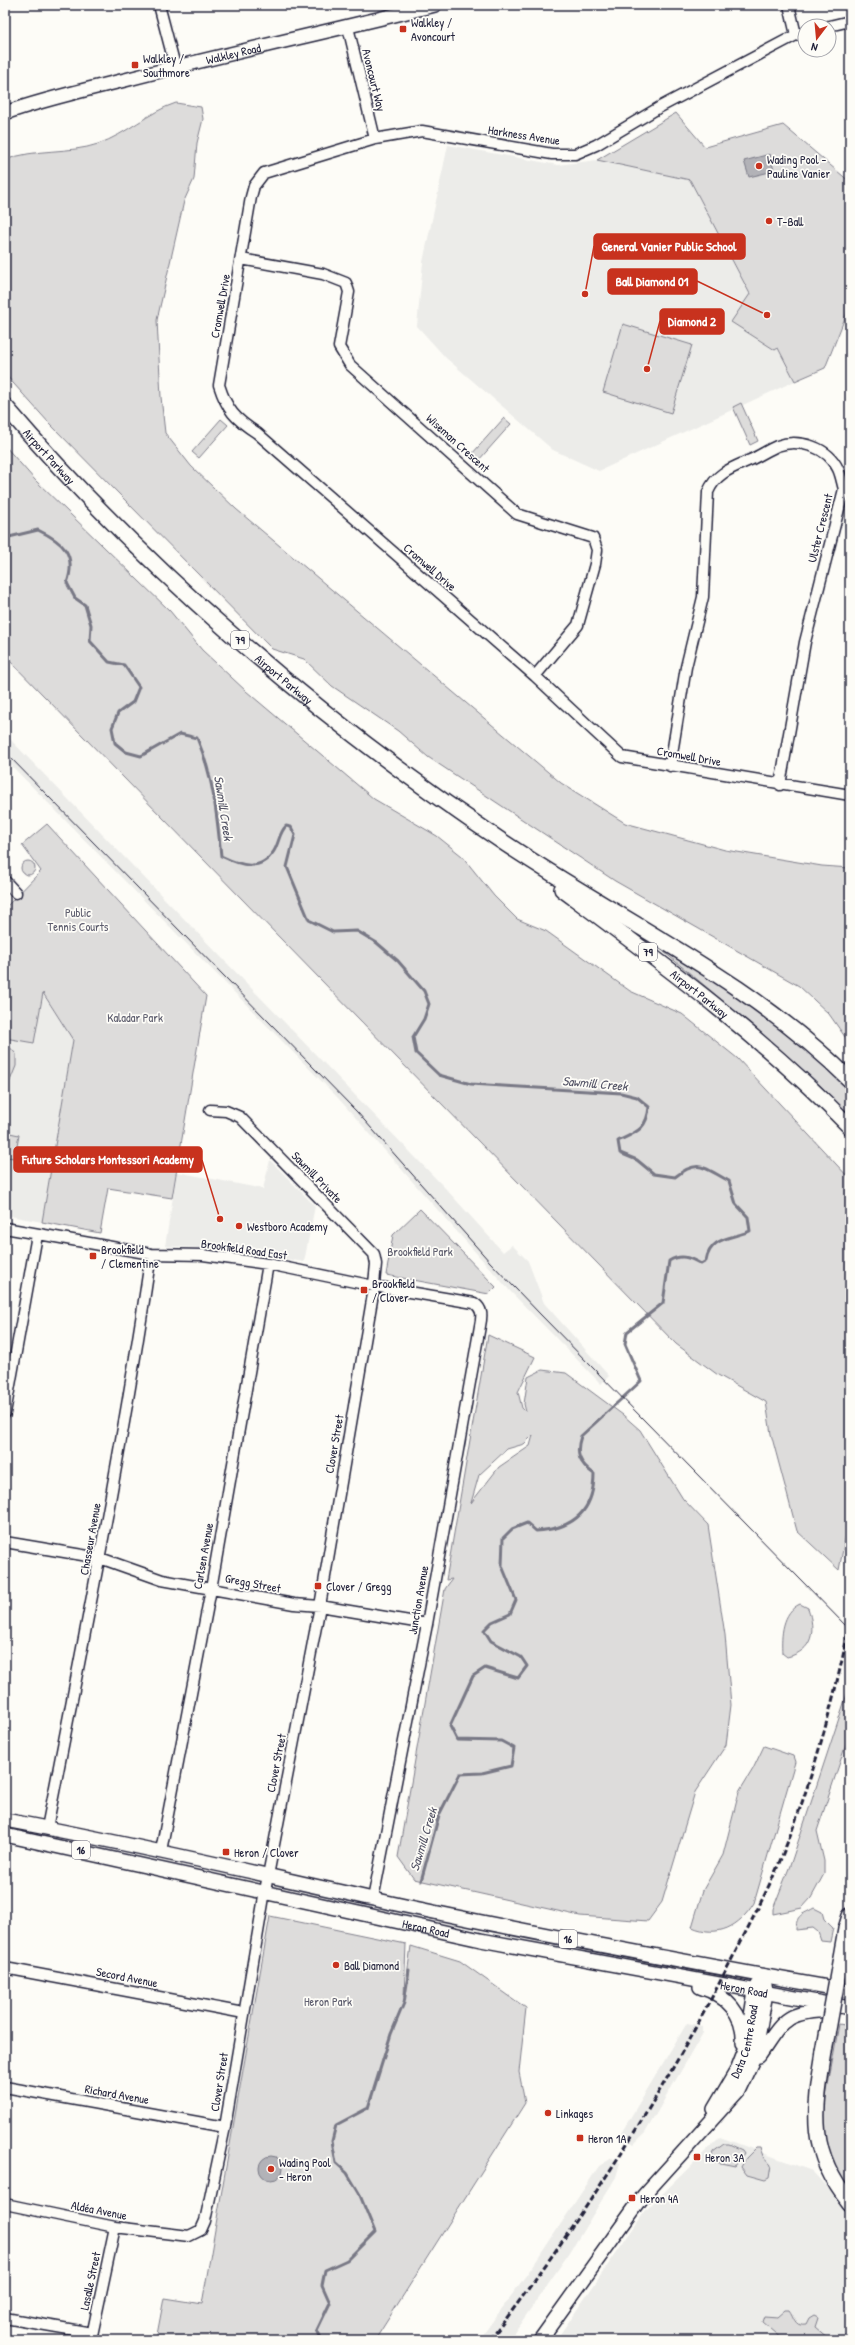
<svg xmlns="http://www.w3.org/2000/svg" width="855" height="2345" font-family="'Patrick Hand',sans-serif">
	<style>
		.built { fill: #ecece9 }
		.green { fill: #dddcdb; stroke: #807f8b; fill-rule: evenodd }
		.water { fill: #b2b2b7; stroke: #787885 }
		.lines { fill: none; stroke-linecap: round; stroke-linejoin: round }
		.stream { stroke: #787885; stroke-width: 3 }
		.minor-casing { stroke: #22223b; stroke-width: 13 }
		.major-casing { stroke: #22223b; stroke-width: 16 }
		.highway-casing { stroke: #22223b; stroke-width: 18 }
		.minor { stroke: #fdfcf7; stroke-width: 10 }
		.major { stroke: #fdfcf7; stroke-width: 13 }
		.highway { stroke: #fdfcf7; stroke-width: 15 }
		.tram { stroke: #22223b; stroke-width: 1 }
		.rail { stroke: #22223b; stroke-width: 3; stroke-dasharray: 6 3; stroke-linecap: butt }
		.highway-bridge-casing { stroke: #22223b; stroke-width: 18; stroke-linecap: butt }
		.highway-bridge { stroke: #fdfcf7; stroke-width: 15 }
		.poi-dot { fill: #c8321e; stroke: #fdfcf7; stroke-width: 1.5 }
		.labels { text-anchor: middle; dominant-baseline: central; stroke-width: 3.5; stroke-linejoin: round; paint-order: stroke }
		.shield { fill: #fdfcf7; stroke: #646373; stroke-width: 1 }
		.shield-label { font-size: 11px; font-weight: bold; fill: #22223b }
		.poi-label { font-size: 12px; fill: #22223b; stroke: #fdfcf7; text-anchor: start }
		.street-label { font-size: 12px; fill: #22223b; stroke: #fdfcf7 }
		.park-label { font-size: 12px; fill: #5a5a6b; stroke: #fdfcf7 }
		.water-label { font-size: 13px; font-style: italic; fill: #545466; stroke: #fdfcf7 }
		.leader { fill: none; stroke: #c8321e; stroke-width: 1.5 }
		.callout-dot { fill: #c8321e; stroke: #fdfcf7; stroke-width: 1.5 }
		.callout { fill: #c8321e; stroke: #c8321e; stroke-width: 1.5 }
		.callout-label { font-size: 13px; text-anchor: middle; font-weight: bold; fill: #fff }
	</style>
	<rect width="100%" height="100%" fill="#fdfcf7"/>
	<filter id="ink" filterUnits="userSpaceOnUse"><feTurbulence type="fractalNoise" baseFrequency=".025" numOctaves="2"/><feDisplacementMap in="SourceGraphic" scale="8" xChannelSelector="R" yChannelSelector="G"/><feConvolveMatrix kernelMatrix="1 2 1 2 8 2 1 2 1" color-interpolation-filters="sRGB"/></filter>
	<g filter="url(#ink)">
		<path class="built" d="M448,145L558,165L597,160L690,180L795,381L599,471L553,450L446,358L417,326L423,262Z
			M5,734L446,1189L503,1252L512,1245L528,1261L544,1303L609,1376L601,1384L510,1291L338,1098L5,759Z
			M42,993L73,1040L42,1222L5,1215V1038L34,1043Z
			M270,1160L315,1206L304,1262L235,1250L165,1246L177,1172L263,1189Z
			M687,2023L703,2026V2033L645,2133L634,2144L620,2135Z
			M720,2137L812,2171L850,2212V2340H556L646,2210Z
			M612,2158L620,2163L616,2177L570,2252L509,2340H479L535,2263L599,2166Z"/>
		<path class="green" d="M176,103L201,107L203,119L197,143L194,179L184,201L157,320L161,397L165,433L191,466L236,509L561,783L625,823L725,850L822,866L850,868V1044L829,1014L799,986L615,881L428,757L398,731L332,686L304,659L272,649L49,423L5,374V160C35,148 69,154 98,144C127,134 148,112 176,103Z
			M676,113L705,147L783,125L850,182V305L825,368L795,381L778,348L775,350L731,322L750,294L690,180L597,160Z
			M623,324L692,345L671,413L603,392Z
			M741,403L758,441L750,445L733,407Z
			M504,418L511,424L478,461L471,455Z
			M221,419L228,425L199,458L192,452Z
			M5,446L35,480L170,611L202,650L246,691L374,799L437,836L462,856L494,896L517,919L546,931L630,991L682,1014L737,1058L850,1179V1513L839,1570L797,1531L771,1434L766,1402L718,1375L676,1344L5,656Z
			M47,824L206,996L172,1198L108,1188L100,1233L42,1222L73,1040L43,993L34,1043L5,1038V908L41,871L22,845Z
			M21 868a7 7 0 1 1 14 0a7 7 0 1 1-14 0Z
			M666,949L761,1010L850,1088V1115L819,1084L745,1019L664,952Z
			M5,1042L16,1054V1066L5,1093Z
			M5,1132L19,1135L15,1158L5,1157Z
			M420,1209L496,1287L489,1294L386,1275L393,1235Z
			M488,1335L535,1357L518,1392L522,1408L526,1412L524,1404L528,1377L542,1370L566,1373L623,1415L640,1430L683,1499L708,1525L725,1635L731,1705L726,1745L695,1792L662,1902L648,1921L580,1916L414,1879L398,1857L445,1589L452,1579L446,1580ZM533,1435L530,1446L499,1467L471,1503L479,1475L507,1449L524,1444Z
			M800,1604L808,1608C816,1631 813,1651 787,1657L782,1653C781,1636 782,1612 800,1604Z
			M850,1691V1732L817,1831L824,1861V1874L811,1898L802,1908L773,1914V1909L791,1863L847,1694Z
			M764,1746L793,1756L795,1762L754,1903C739,1927 718,1938 692,1927L703,1890L723,1855L739,1792L753,1769Z
			M814,1908L822,1912L824,1919L833,1928L830,1942L821,1941L818,1932L813,1928L796,1930C796,1914 802,1915 814,1908Z
			M270,1916L406,1944L404,1997L411,1946L460,1961L526,2008L519,2072L525,2103L375,2340H156L164,2298L202,2304Z
			M839,2024L850,2026V2196L825,2147L823,2114Z
			M724,2144H729L742,2150L744,2153L735,2166L711,2161L713,2152Z
			M756,2148H760L763,2156L771,2165L769,2178L765,2180L747,2175L741,2167L746,2158Z
			M786,2310H790C795,2316 795,2327 806,2325L809,2319L814,2316L818,2318L815,2327L828,2338V2340H783L762,2322L764,2316L778,2317Z"/>
		<path class="water" d="M770,154L774,171L749,177L744,161Z
			M259 2168a12 12 0 1 1 24 0a12 12 0 1 1-24 0Z"/>
		<g class="lines">
			<path class="stream" d="M5,538L38,530C63,542 77,554 67,583L75,598L85,605L91,625L90,641L109,662L124,665L139,687L133,702L118,713L112,728L115,743L126,752L141,756L180,734L197,738C213,775 217,815 221,856C240,865 260,873 274,851C279,843 279,833 286,826L291,827L295,835L287,867L309,920L333,932L357,931L377,943L398,961L424,991L429,1004L424,1019L413,1037L416,1053L439,1075L471,1084L621,1093L637,1097L649,1107C647,1129 637,1132 618,1141L620,1153L637,1160L654,1174L675,1177C699,1158 704,1168 729,1181L736,1204L748,1217L750,1231C732,1239 710,1236 706,1261L701,1264C689,1257 681,1254 669,1261L663,1303L627,1332L625,1344L641,1381L581,1436C575,1454 579,1463 594,1474C594,1512 572,1529 536,1531L527,1523L512,1529L503,1538L502,1566L516,1600L510,1614L492,1622L484,1630L491,1641L521,1657L527,1666L518,1678L485,1668L473,1676L450,1726L457,1740L501,1741L514,1748L511,1766L482,1773L460,1774L439,1815L421,1881
				M322,2340L317,2330L330,2303L322,2285L325,2270L347,2260L375,2232L359,2193L347,2173L336,2163L332,2141L336,2125L368,2108L391,2034L404,2003L409,1970"/>
			<g class="minor-casing">
				<path id="minor" d="M159,5L175,66
					M789,5L796,35
					M829,26L850,21
					M348,27L375,139
					M805,33L796,35L660,107L596,145L575,154H552L422,131L375,139L264,173L254,186L251,197L219,385C227,410 235,419 257,433L535,676L622,757L850,795
					M241,259L323,274L346,283L349,292L339,347L350,365L517,514L593,538L597,550L595,564L578,625L535,676
					M670,766L686,667L703,597L708,492C716,473 732,468 750,460C759,456 768,450 777,446C799,438 828,447 838,469C841,475 842,483 844,489L805,642L780,785
					M5,881L16,893
					M5,1228L151,1254L203,1255L268,1264L374,1286L474,1303C483,1309 482,1316 480,1326L427,1624L373,1899
					M5,1413L37,1235
					M5,1542L100,1558L162,1580L294,1604L320,1606L427,1624
					M47,1828C84,1637 123,1447 151,1254
					M161,1851L211,1589L268,1264
					M5,1968L244,2013
					M5,2087L225,2127
					M5,2204L115,2227L189,2236L201,2230L205,2221L225,2127L265,1891L320,1606L373,1294L376,1264L374,1254L240,1117L226,1111L210,1110
					M5,2318L92,2333
					M91,2340L115,2227"/>
			</g>
			<g class="major-casing">
				<g id="major">
					<path id="s1" d="M5,113C44,99 85,90 125,80C228,53 332,31 435,5"/>
					<path d="M5,1820C129,1843 251,1872 373,1899C532,1934 691,1963 850,1991"/>
					<path id="s2" d="M5,1835L481,1940L850,2008"/>
					<path d="M700,1987C726,1995 745,2014 743,2043"/>
					<path d="M759,2056C784,2020 784,2012 831,2010"/>
					<path id="s3" d="M714,2109L737,2070L746,2047L755,1991L758,1985"/>
					<path d="M540,2340L644,2195L738,2091L755,2055L766,1993L765,1985"/>
				</g>
			</g>
			<g class="highway-casing">
				<g id="highway">
					<path id="s4" d="M5,406C146,571 319,719 500,840C617,919 749,979 850,1080"/>
					<path id="s5" d="M562,889C663,964 763,1037 850,1127"/>
					<path d="M846,1929L850,1916"/>
					<path d="M824,2052C814,2113 808,2151 850,2203"/>
				</g>
			</g>
			<use href="#minor" class="minor"/>
			<use href="#major" class="major"/>
			<use href="#highway" class="highway"/>
			<path class="tram" d="M5,752L357,1112L490,1262L540,1314L850,1630"/>
			<path class="rail" d="M490,2340C578,2225 658,2103 724,1974C742,1939 761,1904 777,1868C810,1790 833,1706 850,1623"/>
			<g class="highway-bridge-casing">
				<path id="highway-bridge" d="M824,2052L846,1929"/>
			</g>
			<use href="#highway-bridge" class="highway-bridge"/>
		</g>
	</g>
	<g class="poi-dot">
		<rect x="399" y="25" width="8" height="8" rx="2"/>
		<rect x="131" y="61" width="8" height="8" rx="2"/>
		<circle cx="759" cy="166" r="4"/>
		<circle cx="769" cy="221" r="4"/>
		<circle cx="239" cy="1226" r="4"/>
		<rect x="89" y="1252" width="8" height="8" rx="2"/>
		<rect x="360" y="1286" width="8" height="8" rx="2"/>
		<rect x="314" y="1582" width="8" height="8" rx="2"/>
		<rect x="222" y="1848" width="8" height="8" rx="2"/>
		<circle cx="336" cy="1965" r="4"/>
		<circle cx="548" cy="2113" r="4"/>
		<rect x="576" y="2134" width="8" height="8" rx="2"/>
		<rect x="693" y="2153" width="8" height="8" rx="2"/>
		<circle cx="271" cy="2169" r="4"/>
		<rect x="628" y="2194" width="8" height="8" rx="2"/>
	</g>
	<g class="labels">
		<g class="shield">
			<rect x="231" y="631" width="18" height="18" rx="3"/>
			<rect x="639" y="943" width="18" height="18" rx="3"/>
			<rect x="72" y="1841" width="18" height="18" rx="3"/>
			<rect x="559" y="1930" width="18" height="18" rx="3"/>
		</g>
		<g class="shield-label">
			<text x="240" y="640">79</text>
			<text x="648" y="952">79</text>
			<text x="81" y="1850">16</text>
			<text x="568" y="1939">16</text>
		</g>
		<g class="poi-label">
			<text x="411" y="22">Walkley /<tspan x="411" dy="14">Avoncourt</tspan></text>
			<text x="143" y="58">Walkley /<tspan x="143" dy="14">Southmore</tspan></text>
			<text x="767" y="159">Wading Pool -<tspan x="767" dy="14">Pauline Vanier</tspan></text>
			<text x="777" y="221">T-Ball</text>
			<text x="247" y="1226">Westboro Academy</text>
			<text x="101" y="1249">Brookfield<tspan x="101" dy="14">/ Clementine</tspan></text>
			<text x="372" y="1283">Brookfield<tspan x="372" dy="14">/ Clover</tspan></text>
			<text x="326" y="1586">Clover / Gregg</text>
			<text x="234" y="1852">Heron / Clover</text>
			<text x="344" y="1965">Ball Diamond</text>
			<text x="556" y="2113">Linkages</text>
			<text x="588" y="2138">Heron 1A</text>
			<text x="705" y="2157">Heron 3A</text>
			<text x="279" y="2162">Wading Pool<tspan x="279" dy="14">- Heron</tspan></text>
			<text x="640" y="2198">Heron 4A</text>
		</g>
		<g class="street-label">
			<text stroke="none"><textPath href="#s1" startOffset="236">Walkley Road</textPath></text>
			<text transform="translate(374 80) rotate(76)">Avoncourt Way</text>
			<text transform="translate(524 135) rotate(9)">Harkness Avenue</text>
			<text transform="translate(220 306) rotate(-80)">Cromwell Drive</text>
			<text transform="translate(458 443) rotate(42)">Wiseman Crescent</text>
			<text stroke="none"><textPath href="#s4" startOffset="67">Airport Parkway</textPath></text>
			<text transform="translate(820 528) rotate(-76)">Ulster Crescent</text>
			<text transform="translate(430 567) rotate(41)">Cromwell Drive</text>
			<text stroke="none"><textPath href="#s4" startOffset="391">Airport Parkway</textPath></text>
			<text transform="translate(689 756) rotate(10)">Cromwell Drive</text>
			<text stroke="none"><textPath href="#s5" startOffset="173">Airport Parkway</textPath></text>
			<text transform="translate(317 1177) rotate(46)">Sawmill Private</text>
			<text transform="translate(244 1249) rotate(8)">Brookfield Road East</text>
			<text transform="translate(334 1444) rotate(-80)">Clover Street</text>
			<text transform="translate(90 1539) rotate(-80)">Chasseur Avenue</text>
			<text transform="translate(203 1556) rotate(-80)">Carlsen Avenue</text>
			<text transform="translate(253 1583) rotate(11)">Gregg Street</text>
			<text transform="translate(418 1600) rotate(-80)">Junction Avenue</text>
			<text transform="translate(276 1763) rotate(-79)">Clover Street</text>
			<text stroke="none"><textPath href="#s2" startOffset="431">Heron Road</textPath></text>
			<text transform="translate(127 1977) rotate(11)">Secord Avenue</text>
			<text stroke="none"><textPath href="#s2" startOffset="755">Heron Road</textPath></text>
			<text stroke="none"><textPath href="#s3" startOffset="75">Data Centre Road</textPath></text>
			<text transform="translate(219 2082) rotate(-81)">Clover Street</text>
			<text transform="translate(117 2094) rotate(10)">Richard Avenue</text>
			<text transform="translate(99 2210) rotate(11)">Aldéa Avenue</text>
			<text transform="translate(90 2281) rotate(-78)">Lasalle Street</text>
		</g>
		<g class="park-label">
			<text x="78" y="912">Public<tspan x="78" dy="14">Tennis Courts</tspan></text>
			<text x="135" y="1017">Kaladar Park</text>
			<text x="420" y="1251">Brookfield Park</text>
			<text x="328" y="2001">Heron Park</text>
		</g>
		<g class="water-label">
			<text transform="translate(224 808) rotate(81)">Sawmill Creek</text>
			<text transform="translate(595 1083) rotate(5)">Sawmill Creek</text>
			<text transform="translate(423 1839) rotate(-73)">Sawmill Creek</text>
		</g>
	</g>
	<path class="leader" d="M585 294L594 246M767 315L697 281M647 369L660 321M220 1219L202 1160"/>
	<g class="callout-dot">
		<circle cx="585" cy="294" r="4"/>
		<circle cx="767" cy="315" r="4"/>
		<circle cx="647" cy="369" r="4"/>
		<circle cx="220" cy="1219" r="4"/>
	</g>
	<g class="callout">
		<rect x="594" y="234" width="151" height="25" rx="4"/>
		<rect x="608" y="269" width="89" height="25" rx="4"/>
		<rect x="660" y="309" width="64" height="25" rx="4"/>
		<rect x="14" y="1147" width="188" height="25" rx="4"/>
	</g>
	<g class="callout-label">
		<text x="669" y="251">General Vanier Public School</text>
		<text x="652" y="286">Ball Diamond 01</text>
		<text x="692" y="326">Diamond 2</text>
		<text x="108" y="1164">Future Scholars Montessori Academy</text>
	</g>
	<rect width="855" height="2345" fill="none" stroke="#fdfcf7" stroke-width="20"/>
	<rect x="10" y="10" width="835" height="2325" fill="none" stroke="#22223b" stroke-width="1.5" filter="url(#ink)"/>
	<g transform="translate(817 38) rotate(196)"><circle r="19" fill="#fdfcf7" stroke="#a5a5ac"/>
	<path d="M0-3L7 15L0 10L-7 15Z" fill="#c8321e"/>
	<text y="-6" font-size="11" font-weight="bold" text-anchor="middle" fill="#22223b">N</text>
	</g>
</svg>
